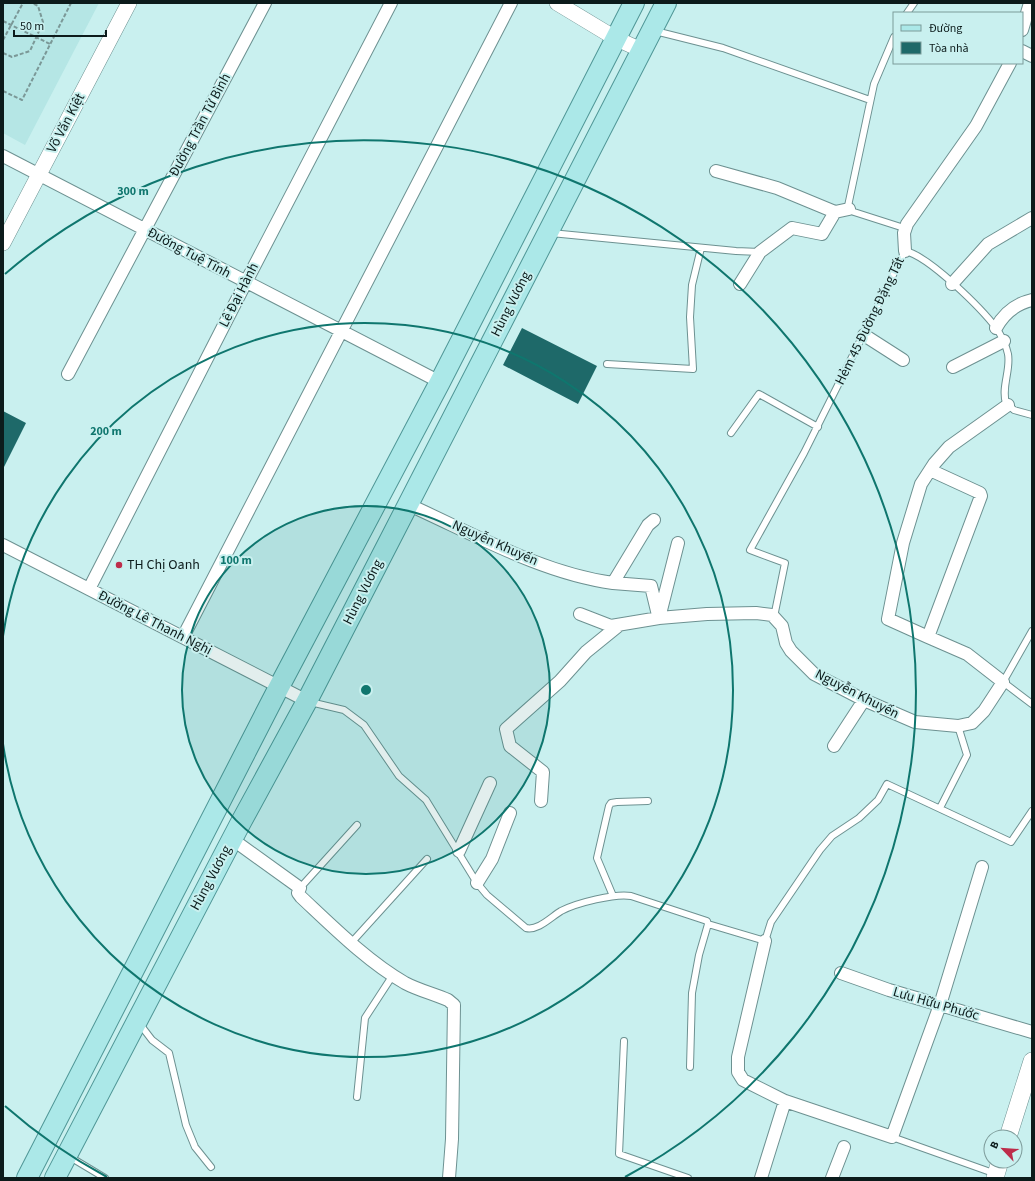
<svg xmlns="http://www.w3.org/2000/svg" width="1035" height="1181" font-family="'Source Sans 3',sans-serif">
	<style>
		.built { fill: #b5e6e5 }
		.building { fill: #1e6969 }
		.lines { fill: none; stroke-linecap: round; stroke-linejoin: round }
		.service-casing { stroke: #6d9191; stroke-width: 8 }
		.minor-casing { stroke: #6d9191; stroke-width: 14 }
		.tertiary-casing { stroke: #6d9191; stroke-width: 16 }
		.secondary-casing { stroke: #6d9191; stroke-width: 18 }
		.primary-casing { stroke: #4f9696; stroke-width: 22 }
		.path { stroke: #7b9897; stroke-width: 2; stroke-dasharray: 4 2; stroke-linecap: butt }
		.service { stroke: #fff; stroke-width: 6 }
		.minor { stroke: #fff; stroke-width: 12 }
		.tertiary { stroke: #fff; stroke-width: 15 }
		.secondary { stroke: #fff; stroke-width: 17 }
		.primary { stroke: #abe8e8; stroke-width: 20 }
		.ring { fill: none; stroke: #0f766e; stroke-width: 2 }
		.poi-dot { fill: #bd2c4a; stroke: #c9f0ef; stroke-width: 1.5 }
		.labels { text-anchor: middle; dominant-baseline: central; stroke-width: 4; stroke-linejoin: round; paint-order: stroke }
		.street-label { font-size: 14px; fill: #0c1b1b; stroke: #c9f0ef }
		.poi-label { font-size: 14px; fill: #0c1b1b; stroke: #c9f0ef; text-anchor: start }
		.centre { fill: #0f766e; stroke: #c9f0ef; stroke-width: 2 }
		.ring-label { font-size: 12px; text-anchor: middle; font-weight: bold; fill: #0f766e; stroke: #c9f0ef; stroke-width: 4; stroke-linejoin: round; paint-order: stroke }
	</style>
	<rect width="100%" height="100%" fill="#c9f0ef"/>
	<path class="built" d="M3,3H99L25,145L3,133Z"/>
	<path class="building" d="M522,328L597,366L578,404L503,365Z
		M3,411L26,423L3,469Z"/>
	<g class="lines">
		<g class="service-casing">
			<path id="service" d="M907,13L914,3
				M655,31L723,48L870,100
				M894,37L874,84L848,206L849,209L854,212L904,228
				M551,233L736,251L760,252
				M607,364L693,369L690,317L692,285L701,248
				M731,433L759,394L818,427
				M774,617L785,563L750,550L804,453L905,251C929,256 982,309 997,329C1002,337 1006,345 1008,354C1011,370 1001,387 1006,403L1014,410L1032,415
				M1032,631L1003,682L1032,704
				M310,702L344,710L364,725L399,776L426,800L477,883L487,895L526,928C538,931 551,917 561,911C576,903 616,893 631,896L707,921L708,924L699,955L692,993L690,1067
				M940,808L967,755L958,726
				M300,888L357,825
				M613,896L597,858L609,806L611,803L617,802L648,801
				M708,924L765,941L771,922L820,850L832,836L859,818L878,800L887,784L1011,842L1032,811
				M351,943L427,859
				M139,1023L152,1040L169,1053L186,1125L195,1147L211,1167
				M624,1041L619,1154L688,1178
				M357,1097L365,1018L393,975
				M892,1137L996,1174
				M70,1157L105,1178"/>
		</g>
		<g class="minor-casing">
			<path id="minor" d="M1022,30L1030,3
				M1022,51L1032,56
				M3,156L440,382
				M716,171L777,188L835,212
				M905,251L904,233L907,224L976,126L1010,63
				M740,284L760,252L792,228L822,234L835,212L849,209
				M952,284L988,244L1032,218
				M996,328C1004,313 1015,304 1032,300
				M864,335L903,360
				M953,367L1004,341
				M68,374L265,3
				M407,504C474,534 541,573 613,583L648,525L654,520
				M3,545L307,701
				M613,583L651,586L658,615
				M89,589L246,282L391,3
				M580,614L611,626L659,618L707,614L756,613L772,615L782,626L786,643L791,651L814,674L864,700L915,722L958,726L972,723L984,711L1003,682L967,654L928,637L981,496L980,493L930,470
				M659,618L678,543
				M183,637L511,3
				M928,637L888,619L903,543L921,484L934,464L949,447L1008,405
				M834,746L864,700
				M541,801L543,772L510,746L506,729L560,681L586,652L618,626
				M232,839L300,888L298,893L301,897C332,926 368,962 405,983C418,990 434,994 448,1000L454,1005L452,1139L449,1178
				M459,851L490,783
				M477,883L492,859L510,813
				M841,973L889,990L1032,1032
				M785,1101L892,1137L940,1005L982,867
				M761,1178L785,1101L743,1080L738,1072V1057L765,941
				M832,1178L844,1147"/>
		</g>
		<g class="tertiary-casing">
			<path id="tertiary" d="M557,3L615,38L641,50
				M3,243L129,3"/>
		</g>
		<g class="secondary-casing">
			<path id="secondary" d="M1008,1137L1032,1061
				M995,1178L1000,1161"/>
		</g>
		<g class="primary-casing">
			<path id="primary" d="M27,1178L279,687L440,382L634,3
				M55,1178L240,824L307,701L666,3"/>
		</g>
		<path class="path" d="M3,21L50,44
			M3,40L23,3
			M3,53L12,57L30,51L43,22L38,6L32,3
			M3,91L22,100L71,3"/>
		<use href="#service" class="service"/>
		<use href="#minor" class="minor"/>
		<use href="#tertiary" class="tertiary"/>
		<use href="#secondary" class="secondary"/>
		<use href="#primary" class="primary"/>
	</g>
	<circle cx="366" cy="690" r="184" fill="#0f766e" fill-opacity=".12"/>
	<g class="ring">
		<circle cx="366" cy="690" r="184"/>
		<path d="M3 636A367 367 0 1 1 3 744"/>
		<path d="M107 1177A551 551 0 0 1 5 1106M5 274A551 551 0 1 1 625 1177"/>
	</g>
	<circle class="poi-dot" cx="119" cy="565" r="4"/>
	<g class="labels">
		<g class="street-label">
			<text transform="translate(66 123) rotate(-62)">Võ Văn Kiệt</text>
			<text transform="translate(200 125) rotate(-62)">Đường Trần Tử Bình</text>
			<text transform="translate(189 253) rotate(28)">Đường Tuệ Tĩnh</text>
			<text transform="translate(239 295) rotate(-63)">Lê Đại Hành</text>
			<text transform="translate(511 304) rotate(-63)">Hùng Vương</text>
			<text transform="translate(870 321) rotate(-64)">Hẻm 45 Đường Đặng Tất</text>
			<text transform="translate(495 543) rotate(24)">Nguyễn Khuyến</text>
			<text transform="translate(363 592) rotate(-63)">Hùng Vương</text>
			<text transform="translate(155 623) rotate(27)">Đường Lê Thanh Nghị</text>
			<text transform="translate(857 694) rotate(27)">Nguyễn Khuyến</text>
			<text transform="translate(211 878) rotate(-62)">Hùng Vương</text>
			<text transform="translate(936 1004) rotate(16)">Lưu Hữu Phước</text>
		</g>
		<g class="poi-label">
			<text x="127" y="565">TH Chị Oanh</text>
		</g>
	</g>
	<circle cx="366" cy="690" r="6" class="centre"/>
	<g class="ring-label">
		<text x="133" y="195">300 m</text>
		<text x="106" y="435">200 m</text>
		<text x="236" y="564">100 m</text>
	</g>
	<rect width="1035" height="1181" fill="none" stroke="#0c1b1b" stroke-width="8"/>
	<rect x="893" y="12" width="130" height="52" fill="#c9f0ef" stroke="#7d9b9a"/>
	<rect x="901" y="25" width="20" height="6" fill="#abe8e8" stroke="#7d9b9a"/>
	<text x="929" y="32" font-size="12" fill="#0c1b1b">Đường</text>
	<rect x="901" y="42" width="20" height="12" fill="#1e6969" stroke="#7d9b9a"/>
	<text x="929" y="52" font-size="12" fill="#0c1b1b">Tòa nhà</text>
	<g transform="translate(1003 1149) rotate(295)"><circle r="19" fill="#c9f0ef" stroke="#7d9b9a"/>
	<path d="M0-3L7 15L0 10L-7 15Z" fill="#bd2c4a"/>
	<text y="-6" font-size="11" font-weight="bold" text-anchor="middle" fill="#0c1b1b">B</text>
	</g>
	<path d="M14 30v6h92v-6" fill="none" stroke="#0c1b1b" stroke-width="2"/>
	<text x="20" y="30" font-size="12" fill="#0c1b1b" stroke="#c9f0ef" stroke-width="3" paint-order="stroke">50 m</text>
</svg>
